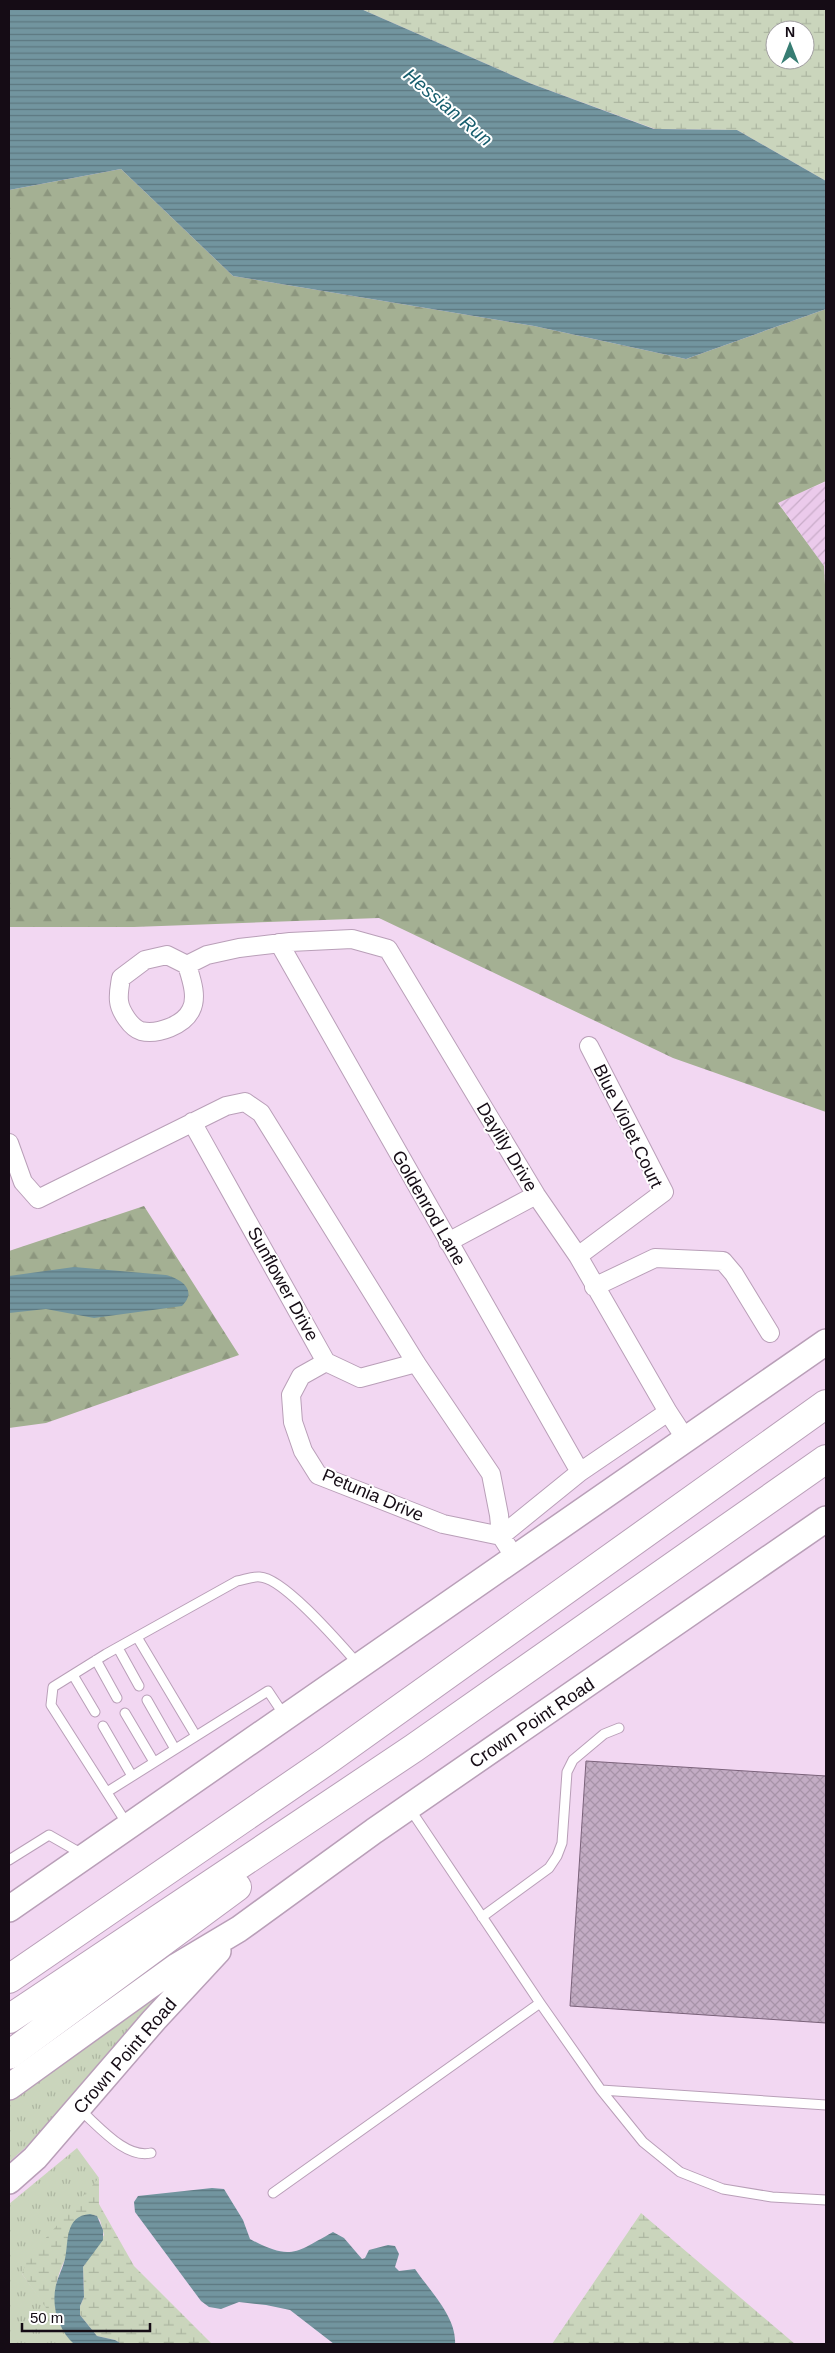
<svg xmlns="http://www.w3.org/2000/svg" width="835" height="2353" font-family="Arial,sans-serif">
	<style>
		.industrial { fill: url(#industrial-furrows) }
		.grass { fill: url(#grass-tufts) }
		.forest { fill: url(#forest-firs) }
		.wetland { fill: url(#wetland-marsh); fill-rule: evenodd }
		.water { fill: url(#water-rules) }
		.building { fill: url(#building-cross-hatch); stroke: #7a627a }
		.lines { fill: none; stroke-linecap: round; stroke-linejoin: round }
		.service-casing { stroke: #b99fb8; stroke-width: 11 }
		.minor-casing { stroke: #b99fb8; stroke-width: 20 }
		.secondary-casing { stroke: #b99fb8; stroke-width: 28 }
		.motorway-casing { stroke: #b99fb8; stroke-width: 30 }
		.service { stroke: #fff; stroke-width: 9 }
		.minor { stroke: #fff; stroke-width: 18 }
		.secondary { stroke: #fff; stroke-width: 25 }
		.motorway { stroke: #fff; stroke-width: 28 }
		.labels { text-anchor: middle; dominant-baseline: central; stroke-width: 4; stroke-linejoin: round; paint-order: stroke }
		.street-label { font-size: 18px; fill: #150c15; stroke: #fff }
		.water-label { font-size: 19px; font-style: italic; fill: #175e6e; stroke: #fff }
	</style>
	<defs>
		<pattern id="industrial-furrows" width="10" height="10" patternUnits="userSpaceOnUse" patternTransform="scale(1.25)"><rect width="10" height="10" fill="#ebcaeb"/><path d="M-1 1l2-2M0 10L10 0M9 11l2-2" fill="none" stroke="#c9acc9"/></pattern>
		<pattern id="grass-tufts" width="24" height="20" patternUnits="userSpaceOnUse" patternTransform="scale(1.25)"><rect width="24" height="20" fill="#cad5bc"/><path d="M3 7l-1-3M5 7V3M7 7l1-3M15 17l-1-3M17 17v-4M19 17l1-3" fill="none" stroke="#adb6a1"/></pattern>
		<pattern id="forest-firs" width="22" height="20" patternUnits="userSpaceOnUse" patternTransform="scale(1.25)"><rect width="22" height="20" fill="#a4b093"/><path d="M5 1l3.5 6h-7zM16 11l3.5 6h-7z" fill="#8c967e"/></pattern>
		<pattern id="wetland-marsh" width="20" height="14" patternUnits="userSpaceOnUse" patternTransform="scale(1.25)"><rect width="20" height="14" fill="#cad5bc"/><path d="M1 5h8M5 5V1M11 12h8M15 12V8" fill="none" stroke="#adb6a1"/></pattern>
		<pattern id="water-rules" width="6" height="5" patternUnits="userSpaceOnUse" patternTransform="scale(1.25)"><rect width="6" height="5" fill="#72959f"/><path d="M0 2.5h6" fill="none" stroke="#5c7880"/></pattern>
		<pattern id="building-cross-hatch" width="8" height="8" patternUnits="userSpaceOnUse" patternTransform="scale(1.25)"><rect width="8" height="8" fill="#c3acc4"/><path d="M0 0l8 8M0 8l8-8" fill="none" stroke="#a793a8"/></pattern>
	</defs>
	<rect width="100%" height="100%" fill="#f2d7f2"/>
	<path class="industrial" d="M826,482V603L824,566L778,502Z"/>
	<path class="grass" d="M172,1982L60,2117L9,2162V2099Z
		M77,2148L99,2178L22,2274L74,2344H9V2204Z"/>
	<path class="forest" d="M121,169L233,276L534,326L686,359L826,309V481L778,503L824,566L826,603V1112L673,1058L379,918L134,927H9V190Z
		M144,1206L239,1355L46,1423L9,1428V1251Z"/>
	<path class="wetland" d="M361,9H826V181L737,130L655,129L532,84ZM775,30H805V60H775Z
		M99,2178V2204L134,2266L212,2344H122L115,2340L97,2336L80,2315V2306L84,2297L83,2267L104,2235L100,2220L95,2215C68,2251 44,2281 61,2329L22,2274L28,2258Z
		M641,2213L795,2344H552Z"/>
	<path class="water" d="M9,9H361L532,84L654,129L737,130L826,181V309L686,359L534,326L233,276L121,169L9,190Z
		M74,1267L166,1275C181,1279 198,1290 182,1306L94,1318L46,1309L9,1313V1276Z
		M212,2188L224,2189L243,2220L250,2239C291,2261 295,2253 333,2232L344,2238L362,2259L365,2258L369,2250L388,2245L395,2246L399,2254L395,2267L399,2271L415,2269C429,2290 457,2317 455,2344H334L290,2310L266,2305L239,2302L221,2309L209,2307L201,2301L135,2212L134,2202L138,2196Z
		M90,2214L97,2216L103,2230V2240L83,2267L84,2297L80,2306V2315L97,2336L115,2340L122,2344H74C58,2329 51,2306 56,2285C58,2276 63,2268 65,2259C69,2242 64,2216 90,2214Z"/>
	<path class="building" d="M586,1761L826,1776V2023L570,2006Z"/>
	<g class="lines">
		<g class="service-casing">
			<path id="service" d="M137,1637L196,1736
				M118,1648L139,1686
				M96,1660L117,1698
				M73,1675L95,1712
				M147,1700L175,1749
				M125,1713L154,1762
				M103,1726L132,1776
				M107,1792L268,1691L284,1715
				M410,1809L540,2003L601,2090L643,2142L680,2172L723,2189L772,2197L826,2200
				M127,1824L51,1705L53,1687L106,1654L237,1581C244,1580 253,1576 260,1577C284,1578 341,1645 358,1664
				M9,1860L49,1835L84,1855
				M482,1917L549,1868L557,1856L562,1843L567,1772L573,1760L604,1734L619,1728
				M601,2090L826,2105
				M79,2109C98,2125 125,2159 151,2153
				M273,2193L540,2003"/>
		</g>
		<g class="minor-casing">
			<path id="minor" d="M279,943L580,1472
				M167,955L187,965C191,978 198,997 191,1010C184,1025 158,1035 141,1031C131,1028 120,1011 119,1001C118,993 120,985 121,978L145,960Z
				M187,965L207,955L239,948L290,942L352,939L388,949L536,1195L578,1256L668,1412L685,1438
				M192,1122L326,1362L360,1378L416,1363
				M9,1143L23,1182L38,1199L226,1106L245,1102L261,1113L416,1363L491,1474L499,1515L501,1536L515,1558
				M448,1242L536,1195
				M578,1256L664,1192L589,1046
				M594,1287L655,1258L723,1261L734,1274L770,1333
				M326,1362L301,1376L291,1395L293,1422L303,1451L318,1475L443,1524L501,1536L580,1472L668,1412"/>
		</g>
		<g class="secondary-casing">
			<path id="secondary" d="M9,1909L826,1342
				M9,2087L177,1966L239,1929L374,1831L826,1519
				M9,2181L35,2158L154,2020L218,1951"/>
		</g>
		<g class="motorway-casing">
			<path id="motorway" d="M9,1979L328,1760L826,1404
				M9,2019L414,1748L826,1459
				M9,2055L237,1887"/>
		</g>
		<use href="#service" class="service"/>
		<use href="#minor" class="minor"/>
		<use href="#secondary" class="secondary"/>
		<use href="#motorway" class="motorway"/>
	</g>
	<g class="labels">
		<g class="street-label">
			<text transform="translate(628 1126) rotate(64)">Blue Violet Court</text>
			<text transform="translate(507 1147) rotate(59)">Daylily Drive</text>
			<text transform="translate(429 1208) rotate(60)">Goldenrod Lane</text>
			<text transform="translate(283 1284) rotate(61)">Sunflower Drive</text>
			<text transform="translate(373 1495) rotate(23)">Petunia Drive</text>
			<text transform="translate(532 1723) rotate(-34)">Crown Point Road</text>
			<text transform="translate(125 2056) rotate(-49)">Crown Point Road</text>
		</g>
		<g class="water-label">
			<text transform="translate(448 107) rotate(40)">Hessian Run</text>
		</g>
	</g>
	<rect width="835" height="2353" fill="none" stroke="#150c15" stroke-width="20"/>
	<g transform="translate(790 45)"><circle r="24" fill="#ffffff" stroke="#a19ea1"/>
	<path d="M0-4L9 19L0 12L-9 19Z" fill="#377d73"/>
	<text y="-8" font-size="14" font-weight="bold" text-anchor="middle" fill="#150c15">N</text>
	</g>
	<path d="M22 2323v8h128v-8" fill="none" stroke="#150c15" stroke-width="2.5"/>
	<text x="30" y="2323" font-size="15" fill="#150c15" stroke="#ffffff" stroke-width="4" paint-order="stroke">50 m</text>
</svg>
